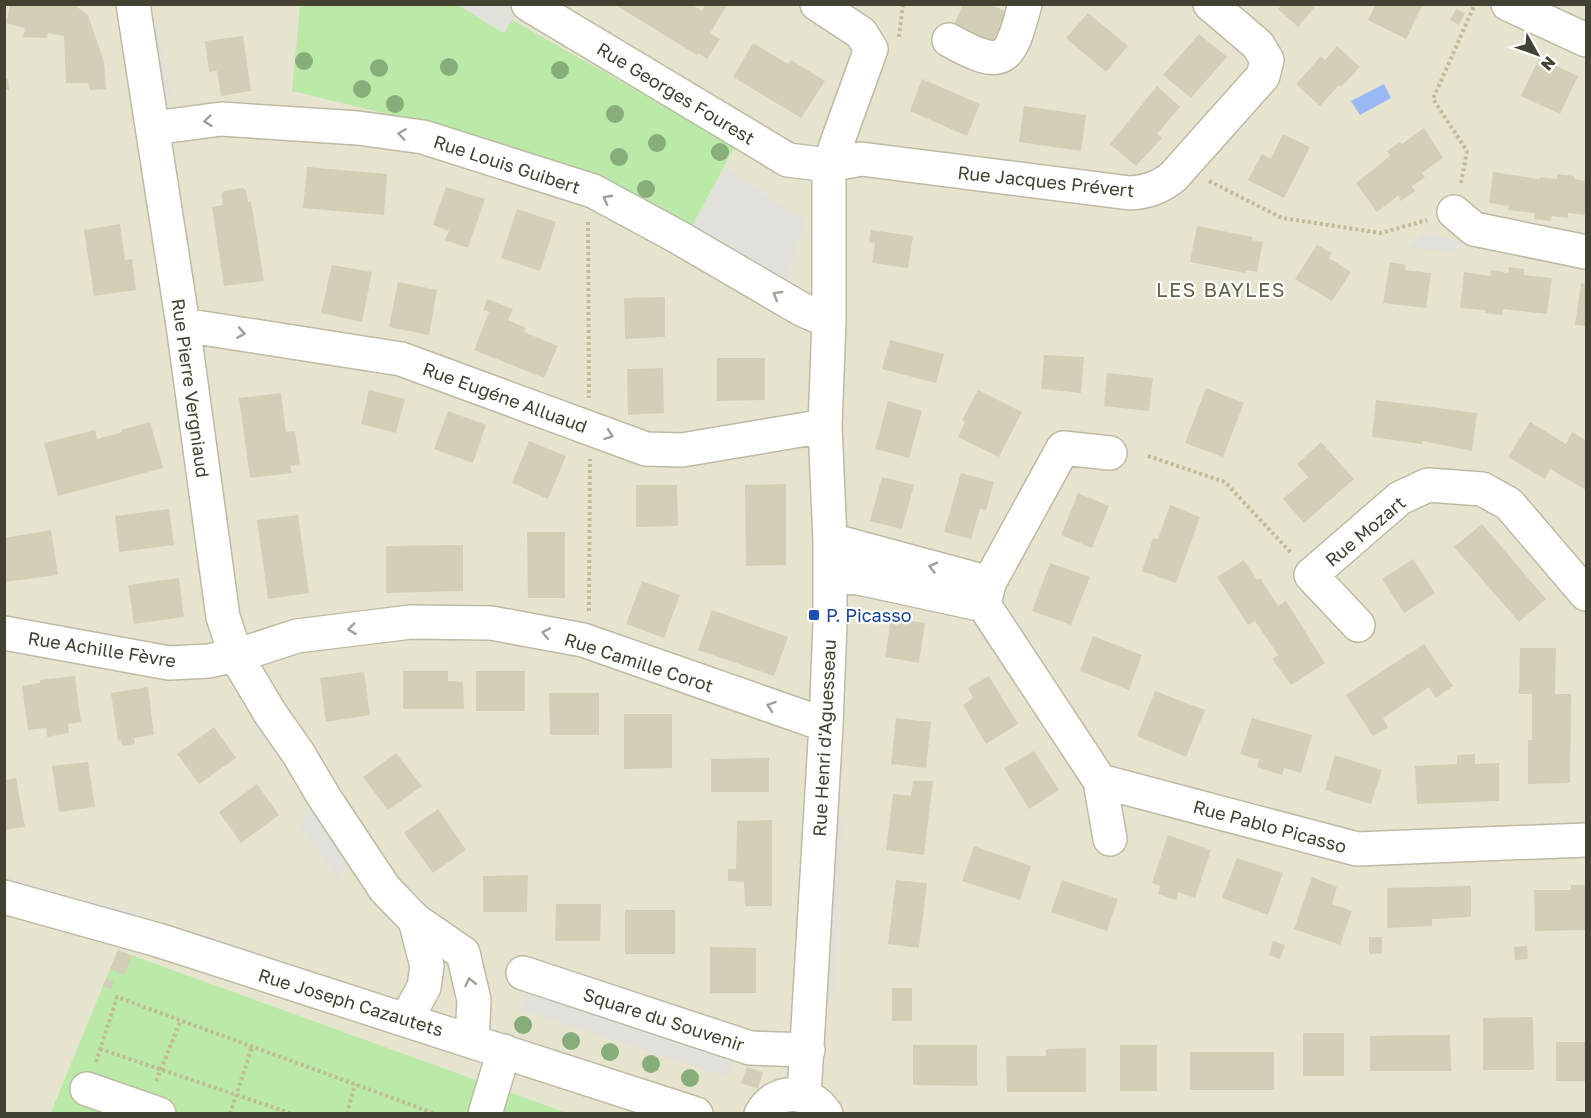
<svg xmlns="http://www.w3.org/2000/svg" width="1591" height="1118" font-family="'Golos Text',sans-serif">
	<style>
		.residential { fill: #e6e4cf }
		.green { fill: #bbe9a8 }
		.parking { fill: #e2e0db }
		.water { fill: #9ab9f3 }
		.building { fill: #d3cfb7 }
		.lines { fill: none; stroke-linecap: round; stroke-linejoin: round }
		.minor-casing { stroke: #bdbba4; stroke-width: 36 }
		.path { stroke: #c0bb95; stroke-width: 4; stroke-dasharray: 3 3; stroke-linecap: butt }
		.minor { stroke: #fff; stroke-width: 33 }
		.tree { fill: #87ad7a }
		.oneway { stroke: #a1a098 }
		.transit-dot { fill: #1a4fb4; stroke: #fff; stroke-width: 2 }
		.labels { text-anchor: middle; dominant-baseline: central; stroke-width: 4.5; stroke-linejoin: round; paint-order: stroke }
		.street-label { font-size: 18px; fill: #434132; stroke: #fff }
		.transit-label { font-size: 18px; fill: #164399; stroke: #fff; text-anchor: start }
		.neighbourhood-label { font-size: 20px; letter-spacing: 1.5px; fill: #666249; stroke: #fff }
	</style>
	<rect width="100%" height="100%" fill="#f2f1e2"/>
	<path class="residential" d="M5,5H1586V1113H567L119,950L50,1113L5,1114Z"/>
	<path class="green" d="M300,5H458L504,33L512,20L735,146L689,232L562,168L392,115L292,91Z
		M118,950L567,1113L50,1114Z"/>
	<path class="parking" d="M458,5H506L517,11L504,33Z
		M155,19L172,97L161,103L148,20Z
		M724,167L805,221L786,282L689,232Z
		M1424,234L1465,242L1454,253L1406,247Z
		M259,719L287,759L279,760L253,725Z
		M310,805L348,859L339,880L300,826Z
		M836,815L842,821L835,995L826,999Z
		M8,878L57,890L56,899L7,885Z
		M85,899L146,915L143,923L83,906Z
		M188,929L297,966L302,974L184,936Z
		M527,985L737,1057L727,1077L521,1010Z"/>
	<path class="water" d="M1384,84L1391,98L1360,115L1351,101Z"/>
	<path class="building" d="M10,4H73L88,15L104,62L106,89L90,90L88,83H66L64,36L48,33L47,38L23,37L25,28L6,23Z
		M614,4H691L702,11L706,4H722L726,7L710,33L720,39L707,59L698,53L697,55Z
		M963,4H989L1012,14L999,46L953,27Z
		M1282,4H1317L1298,27L1278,9Z
		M1376,4H1423L1406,39L1368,20Z
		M1456,9L1465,13L1459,25L1450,20Z
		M1088,13L1128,46L1106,72L1066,38Z
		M1199,34L1227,57L1191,98L1163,75Z
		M243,36L251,91L221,96L217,71L209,72L205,41Z
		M753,43L788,64L791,60L825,81L801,118L733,77Z
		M1337,46L1360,67L1341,87L1339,85L1320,106L1296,84L1321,56L1325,60Z
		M1539,58L1578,76L1560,114L1521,96Z
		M8,79L9,90H4V80Z
		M922,79L980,104L967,136L910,111Z
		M1157,86L1180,107L1157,134L1162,138L1136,166L1110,144Z
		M1024,106L1086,115L1081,151L1019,142Z
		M1424,128L1443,158L1422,173L1425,177L1412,186L1415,191L1401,201L1398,196L1377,212L1356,183L1390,156L1387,151L1400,142L1402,144Z
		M1283,134L1310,147L1284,198L1248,180L1262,154L1271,159Z
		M307,167L387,174L384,215L303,208Z
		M1493,172L1539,179L1540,177L1557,179V174L1574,176V179L1586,181V215L1568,213V218L1552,216L1551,221L1534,219L1535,213L1508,210L1509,206L1489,203Z
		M446,187L485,199L468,248L445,240L449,231L433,225Z
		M243,188L246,191L248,202L251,201L264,281L224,286L212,207L223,205L221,194L224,191Z
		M517,209L556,222L540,271L501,258Z
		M120,224L125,260L132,259L136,290L94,296L84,230Z
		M1197,226L1253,237L1252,240L1263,242L1257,272L1246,270L1245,273L1190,262Z
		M871,230L913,236L908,268L872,263L875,243L869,242Z
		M1317,245L1332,253L1329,258L1351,272L1332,301L1295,279Z
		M1390,262L1406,265L1405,270L1431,273L1426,308L1383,303Z
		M332,265L372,272L362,322L321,313Z
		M1509,267L1524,269V275L1552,278L1547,314L1503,309L1502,315L1485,313V310L1460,308L1464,272L1490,276L1491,270L1508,273Z
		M398,282L437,290L429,335L389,327Z
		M1581,283L1586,284V326L1575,325Z
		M665,297V337L625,339L624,298Z
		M487,299L513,309L508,320L526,328L524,332L558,346L544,378L474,350L489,312L483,310Z
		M890,340L944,354L936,383L882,369Z
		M1044,355L1084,357L1081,393L1041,389Z
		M717,358H765V400L717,401Z
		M663,368L664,413L628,415L627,369Z
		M1107,373L1153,378L1149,411L1104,406Z
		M1206,388L1244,403L1223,457L1185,443Z
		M369,390L405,399L396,433L361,424Z
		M978,390L1022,412L999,457L958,437L965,422L962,420Z
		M281,393L286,432L295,431L300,464L290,466L292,473L250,478L239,398Z
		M1376,400L1477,413L1472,451L1422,441V444L1372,437Z
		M888,401L922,411L909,458L875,449Z
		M448,411L486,425L473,463L434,449Z
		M150,422L163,468L58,496L44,443L95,430L97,439L122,432L121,430Z
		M1530,422L1566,444L1572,432L1586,440V490L1550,469L1545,479L1508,457Z
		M529,441L566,456L548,499L512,483Z
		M1321,442L1354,479L1304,523L1283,499L1308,477L1297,464Z
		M961,473L994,482L986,510L980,509L971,539L944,532Z
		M882,477L914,485L902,529L870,521Z
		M786,484V565L746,566L745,485Z
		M636,485H677L678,526L636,527Z
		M1078,493L1109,506L1092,548L1061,535Z
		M1170,505L1200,517L1176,583L1142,571L1153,538L1158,539Z
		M169,509L174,545L119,552L115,516Z
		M298,515L309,593L268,599L257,520Z
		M1482,524L1546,599L1519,622L1454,547Z
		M51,530L58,575L4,582V538Z
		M527,532H565V598H528Z
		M463,545V591L386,593V546Z
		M1413,559L1435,593L1404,613L1382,579Z
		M1244,560L1257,580L1260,578L1278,606L1286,601L1325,663L1291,685L1272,659L1278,655L1255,621L1248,625L1217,577Z
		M1050,563L1090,577L1071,625L1032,611Z
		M179,578L184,617L134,624L128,585Z
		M642,581L680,595L664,638L626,624Z
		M712,610L788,637L774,676L698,650Z
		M891,618L925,623L919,663L885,657Z
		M1093,636L1142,655L1129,690L1080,671Z
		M1424,644L1453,686L1436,698L1429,687L1383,718L1388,727L1373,736L1346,695Z
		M1520,648H1556L1555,694H1571L1570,783L1528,784V740H1532V694H1519Z
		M403,671H448V681L463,682L464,709H403Z
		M476,671H525V711H476Z
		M364,672L370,715L326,722L320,678Z
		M75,676L81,722L68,724L69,733L47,737L46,728L28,730L22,686L40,683V680Z
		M989,676L1018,724L986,744L963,705L973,698L968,688Z
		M148,687L154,735L134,738L135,744L122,746L121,740L118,741L111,693Z
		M1155,691L1205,710L1186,757L1137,736Z
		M549,693H599V735H550Z
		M624,714H672V768L624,769Z
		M896,718L931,722L926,768L891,764Z
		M1252,718L1312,735L1301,773L1284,768L1282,775L1257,767L1259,760L1240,754Z
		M214,727L236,758L199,784L177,754Z
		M1034,751L1059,790L1029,809L1004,768Z
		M396,753L422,786L388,810L363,777Z
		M1475,754V764L1499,763V801L1417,804L1415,766L1457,764V755Z
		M1335,755L1382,770L1371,804L1325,790Z
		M769,758V792H711V759Z
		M88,762L95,807L59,812L52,766Z
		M16,778L25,827L4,830V780Z
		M913,781H933L924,855L886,850L893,794L911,796Z
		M257,784L279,815L241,843L219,812Z
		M438,809L466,850L433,873L404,833Z
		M772,820V906H745L744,882L728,881V869H736L737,821Z
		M1168,835L1211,850L1195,898L1178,892L1176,900L1158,894L1160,886L1152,883Z
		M974,846L1031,866L1020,900L962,881Z
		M1237,858L1283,873L1268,915L1222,898Z
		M528,875L527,912H483V876Z
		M1312,877L1337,887L1332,904L1352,911L1340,945L1294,929Z
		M896,880L927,883L919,948L888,944Z
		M1062,880L1118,899L1107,931L1051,912Z
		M1571,885H1586V930L1535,931L1534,890H1571Z
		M1471,886V917L1432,919V926L1387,928V888Z
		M556,904H601L600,941H555Z
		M625,910H675V954H625Z
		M1369,937H1382V953L1369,954Z
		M1273,941L1285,945L1280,959L1269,955Z
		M1527,946L1528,959L1515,960L1514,947Z
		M710,947L756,948V993H710Z
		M118,950L132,956L124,975L110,969Z
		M106,978L114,982L111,989L103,986Z
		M892,988H912V1021H892Z
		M1533,1017L1534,1070H1483V1018Z
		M1303,1033H1344V1076H1303Z
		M1416,1035H1450L1451,1071H1370V1036Z
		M1556,1042H1586V1081H1556Z
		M913,1045H977V1086L913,1085Z
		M1120,1045H1157V1091H1120Z
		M1086,1048V1092H1007L1006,1056H1046V1049Z
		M1190,1052H1274V1090H1190Z
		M747,1067L763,1072L758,1089L741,1083Z"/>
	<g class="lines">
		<g class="minor-casing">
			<path id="minor" d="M133,4L183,325L223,617L236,656L270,713L298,753L324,797L385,889L415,920L463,953L474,1000L472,1040
				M528,4L788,160L829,165L861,159L1130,193C1148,192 1160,187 1173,177L1263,76L1267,60L1258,45L1210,4
				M1508,4L1586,40
				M949,40C1004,71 1010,62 1025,4
				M154,128L221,119L358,128L423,137L593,191L678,237L803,310L829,321
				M1454,212L1474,229L1586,252
				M183,325L401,359L646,449L682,450L825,426
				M830,540L989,583
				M831,575L859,578L984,605L1100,781L1357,849L1586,840
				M984,605L989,583L1063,448L1110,453
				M1358,625L1311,575L1400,498L1428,485L1482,489L1509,504L1586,594
				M4,633L169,663L209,661L251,651L297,636L411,622L491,623L583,640L826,725
				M1100,781L1110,839
				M4,897L158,940L696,1114
				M523,973L750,1048L808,1050
				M406,1020L424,987L427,966L415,920
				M87,1089L159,1114
				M804,1095L826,725L830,623V540L825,426L829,321V165L871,49L861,33L817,4
				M485,1114L504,1051
				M761,1114C776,1087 810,1089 826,1114"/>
		</g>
		<path class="path" d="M899,37L903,4
			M1209,181L1282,218L1381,233L1427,220
			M1461,183L1467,151L1433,99L1475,4
			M588,222L589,398
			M1148,456L1225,482L1292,554
			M589,611L590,459
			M100,1049L293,1114
			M96,1062L117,997L436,1114
			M156,1081L181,1020
			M230,1114L252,1047
			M347,1114L355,1084"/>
		<use href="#minor" class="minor"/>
	</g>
	<g class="tree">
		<circle cx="304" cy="61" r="9"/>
		<circle cx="449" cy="67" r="9"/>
		<circle cx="379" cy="68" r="9"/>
		<circle cx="560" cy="70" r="9"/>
		<circle cx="362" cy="89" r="9"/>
		<circle cx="395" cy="104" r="9"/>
		<circle cx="615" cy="114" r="9"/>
		<circle cx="657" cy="143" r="9"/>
		<circle cx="720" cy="152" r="9"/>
		<circle cx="619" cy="157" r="9"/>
		<circle cx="646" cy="189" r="9"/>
		<circle cx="523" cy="1025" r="9"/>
		<circle cx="571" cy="1041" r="9"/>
		<circle cx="610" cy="1052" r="9"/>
		<circle cx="651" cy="1064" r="9"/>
		<circle cx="690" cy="1078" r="9"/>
	</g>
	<defs><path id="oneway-chevron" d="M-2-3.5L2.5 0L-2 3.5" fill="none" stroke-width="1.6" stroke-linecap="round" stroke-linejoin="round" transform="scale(1.5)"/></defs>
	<g class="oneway">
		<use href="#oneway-chevron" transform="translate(208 121) rotate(174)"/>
		<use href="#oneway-chevron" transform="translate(402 134) rotate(-172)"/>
		<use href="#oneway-chevron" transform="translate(607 199) rotate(-152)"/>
		<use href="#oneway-chevron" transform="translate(777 295) rotate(-149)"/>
		<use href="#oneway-chevron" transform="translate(241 333) rotate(9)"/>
		<use href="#oneway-chevron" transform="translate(609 435) rotate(20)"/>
		<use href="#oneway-chevron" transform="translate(933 567) rotate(-165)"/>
		<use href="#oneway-chevron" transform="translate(352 629) rotate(173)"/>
		<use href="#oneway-chevron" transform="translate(546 633) rotate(-169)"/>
		<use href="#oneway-chevron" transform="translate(771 706) rotate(-161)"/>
		<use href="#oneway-chevron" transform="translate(470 982) rotate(-103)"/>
	</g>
	<rect class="transit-dot" x="808" y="609" width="12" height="12" rx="3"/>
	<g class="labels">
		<g class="street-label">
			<text transform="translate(676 93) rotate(31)">Rue Georges Fourest</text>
			<text transform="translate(507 164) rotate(18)">Rue Louis Guibert</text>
			<text transform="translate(1046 181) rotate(6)">Rue Jacques Prévert</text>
			<text transform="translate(191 388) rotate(82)">Rue Pierre Vergniaud</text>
			<text transform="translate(505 397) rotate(20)">Rue Eugéne Alluaud</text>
			<text transform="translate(1365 531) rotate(-40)">Rue Mozart</text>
			<text transform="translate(102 649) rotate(9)">Rue Achille Fèvre</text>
			<text transform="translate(639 662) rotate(18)">Rue Camille Corot</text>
			<text transform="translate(824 738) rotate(-87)">Rue Henri d'Aguesseau</text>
			<text transform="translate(1270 826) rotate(15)">Rue Pablo Picasso</text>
			<text transform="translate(351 1002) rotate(17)">Rue Joseph Cazautets</text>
			<text transform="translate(664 1019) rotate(18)">Square du Souvenir</text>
		</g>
		<g class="transit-label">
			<text x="826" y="615">P. Picasso</text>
		</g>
		<g class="neighbourhood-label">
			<text x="1221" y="289">LES BAYLES</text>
		</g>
	</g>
	<rect width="1591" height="1118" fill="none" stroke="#434132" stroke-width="12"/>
	<g transform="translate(1537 54) rotate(130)" stroke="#ffffff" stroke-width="4.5" paint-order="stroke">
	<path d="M0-4.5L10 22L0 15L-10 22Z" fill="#434132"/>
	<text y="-9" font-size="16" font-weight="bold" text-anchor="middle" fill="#434132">N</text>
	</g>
</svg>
